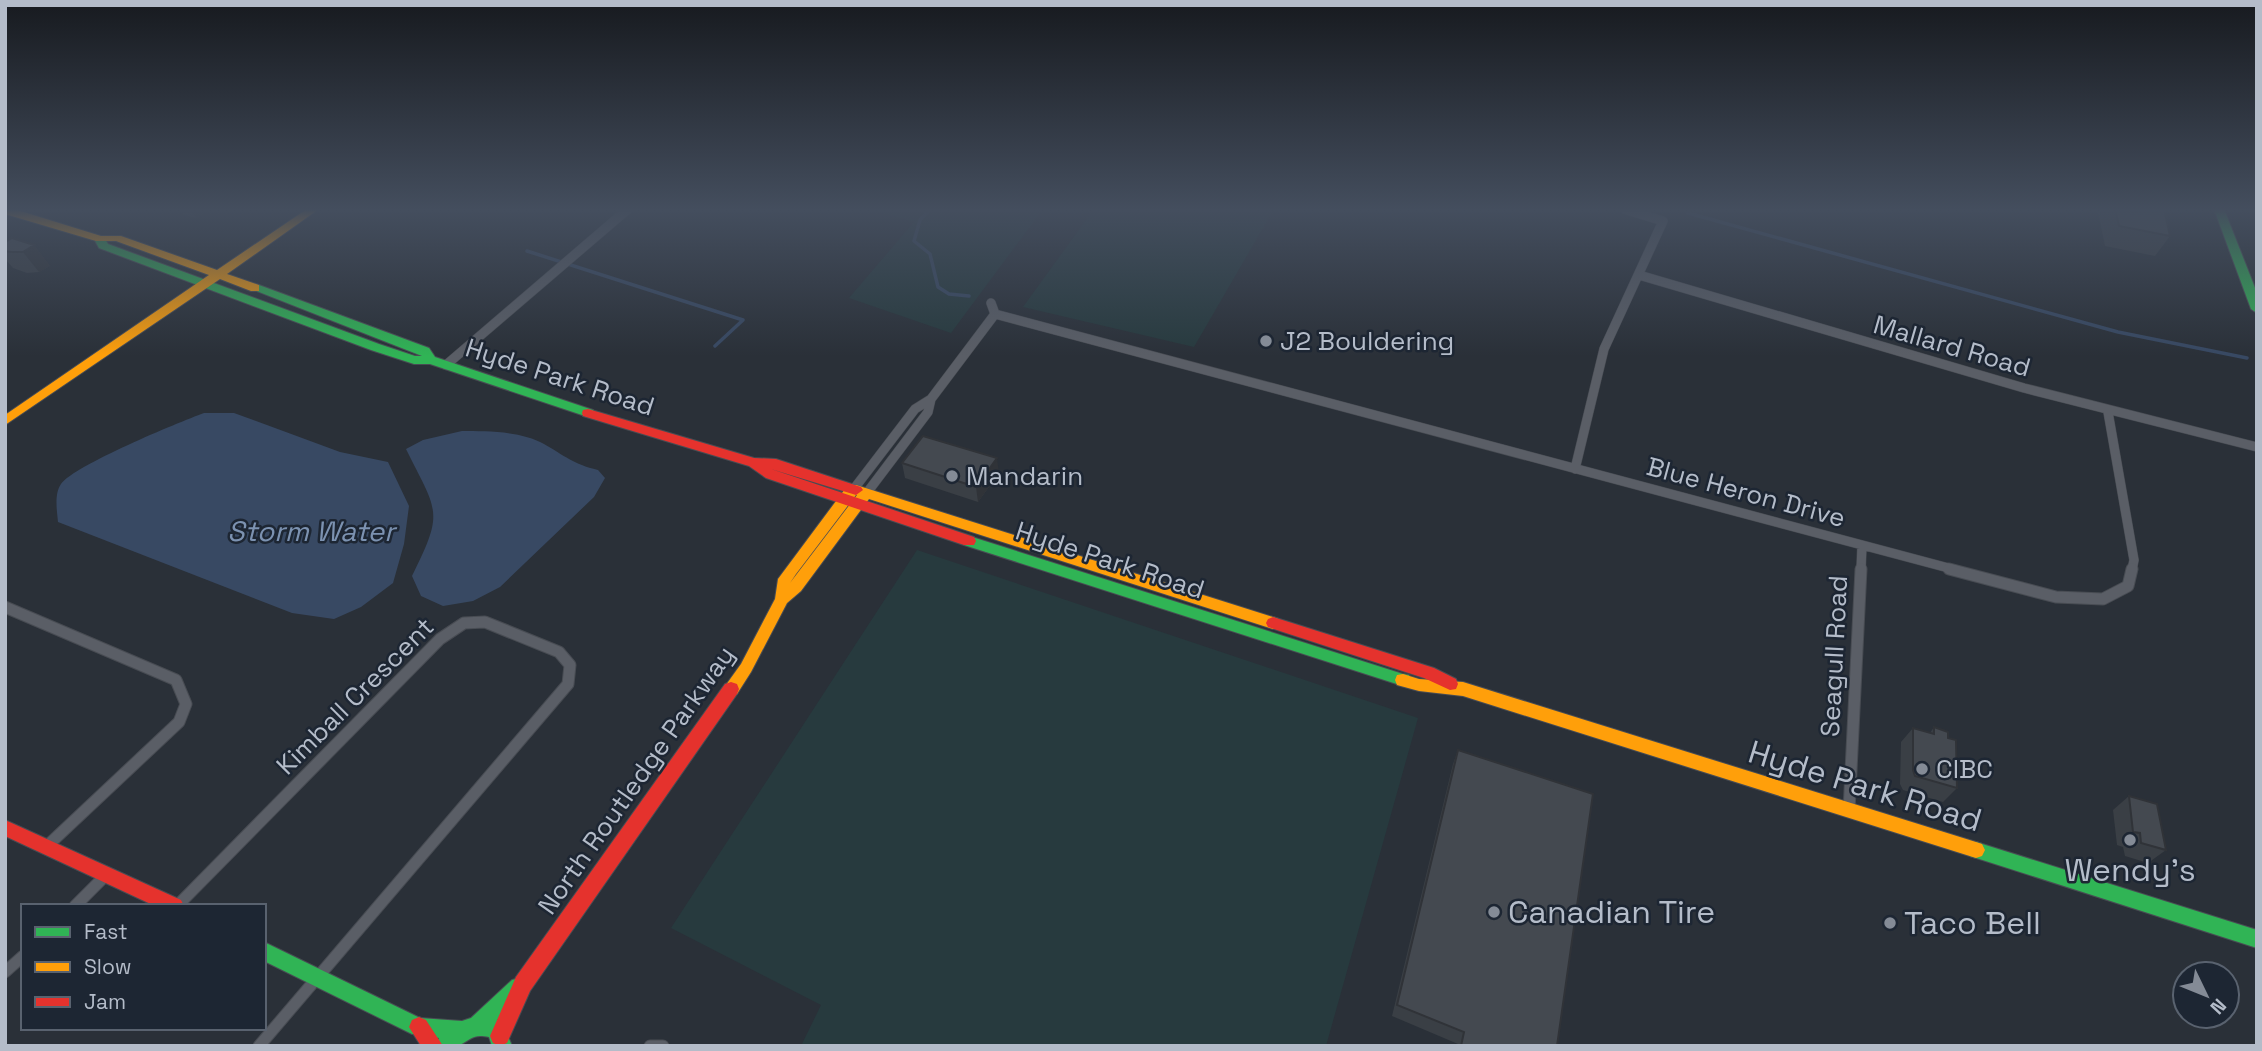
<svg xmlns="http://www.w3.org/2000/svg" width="2262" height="1051" font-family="'Space Grotesk',sans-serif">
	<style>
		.green { fill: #273a3e }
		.water { fill: #384963 }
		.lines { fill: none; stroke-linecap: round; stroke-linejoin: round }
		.stream { stroke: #384963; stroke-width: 3.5 }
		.street-far1-casing { stroke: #484c53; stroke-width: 10 }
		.street-casing { stroke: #484c53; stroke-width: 13 }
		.fast-casing { stroke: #484c53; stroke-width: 2 }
		.slow-casing { stroke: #484c53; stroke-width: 2 }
		.jam-casing { stroke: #484c53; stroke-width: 2 }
		.street-far1 { stroke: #5a5e66; stroke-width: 9 }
		.street { stroke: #5a5e66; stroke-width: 11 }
		.fast { fill: #30b455; fill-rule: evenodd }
		.slow { fill: #ff9f0a; fill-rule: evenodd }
		.jam { fill: #e5322d; fill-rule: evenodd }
		.wall { fill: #3a3f45 }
		.shaded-wall { fill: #303338 }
		.building { fill: #444950; stroke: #303338; stroke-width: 2 }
		.poi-dot { fill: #848b96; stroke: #1d2633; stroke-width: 2.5 }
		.labels { text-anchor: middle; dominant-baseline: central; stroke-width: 5; stroke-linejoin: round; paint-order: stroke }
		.poi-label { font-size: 26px; fill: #b4bcc9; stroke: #1d2633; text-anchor: start }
		.street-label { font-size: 26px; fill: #b4bcc9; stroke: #1d2633 }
		.water-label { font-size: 28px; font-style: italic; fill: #7c92b1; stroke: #1d2633 }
		.near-street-label { font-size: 32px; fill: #b4bcc9; stroke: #1d2633 }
		.near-poi-label { font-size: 32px; fill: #b4bcc9; stroke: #1d2633; text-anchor: start }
	</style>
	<rect width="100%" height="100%" fill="#2a3038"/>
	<path class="green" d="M870,209H1043L951,333L849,298L914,222Z
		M1094,209H1274L1194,347L1023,307Z
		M917,550L1418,718L1326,1046H801L821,1005L671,928Z"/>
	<path class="water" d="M204,413H234L340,452L388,462L409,506L404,544L393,583L361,607L334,619L292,613L58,522C57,511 54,494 61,484C75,465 177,423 204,413Z
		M462,431C486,431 522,431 544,444C565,456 573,464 598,470L605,478L594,497L500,587L473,601L443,606L421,596L412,576C445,510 437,512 406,449L423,440Z"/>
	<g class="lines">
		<path class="stream" d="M930,209L920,220L914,241L930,254L938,287L949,294L969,296
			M1688,213L2118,332L2247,358
			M527,251L743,320L715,346"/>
		<g class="street-far1-casing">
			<path id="street-far1" d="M1639,275L2024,388L2257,447
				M991,303L995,314
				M995,314L1956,570
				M446,365L628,209
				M2108,412L2134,560L2132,570
				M1575,469L1604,349L1663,221L1624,209
				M853,490L915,409L931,399L995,314
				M866,494L928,412L931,399
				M1861,570L1862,545"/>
		</g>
		<g class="street-casing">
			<path id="street" d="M1949,569L2056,597L2103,599L2128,586L2132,569
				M5,607L176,680L186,704L179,722L46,847
				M1849,811L1861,569
				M75,906L106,875
				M177,906L440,639L464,623L485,622L559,652L570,665L568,684L259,1046
				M5,972L23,956
				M650,1046H663"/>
		</g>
		<g class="fast-casing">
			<path id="fast" d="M2214,209H2224L2257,293V313L2251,309Z
				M100,236L104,237L108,244L379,344L415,356H422L249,288L251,285H259L429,348L435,357L593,410L594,413L588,417L430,364H414L371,350L99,248L94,239Z
				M969,536L1403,674L1409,675L1411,680L1409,685L1403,686L964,545L962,541L964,537Z
				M1976,842L2257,930V948L1970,856L1967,850L1970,844Z
				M264,942L420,1018L462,1021L471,1018L512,980L519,978L526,980L528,987L526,994L497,1020L502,1022L512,1046H492L489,1037C473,1034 473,1038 460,1045C454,1048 443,1046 435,1046L439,1038L412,1034L264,961Z"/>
		</g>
		<g class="slow-casing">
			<path id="slow" d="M5,209H14L101,236H121L217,270L307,209H319L227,274L259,285V291H251L220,279L5,425V415L209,275L116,241H96L5,214Z
				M856,485L1273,617L1278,619L1280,623L1278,627L1273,629L869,499L801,591L787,603L751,672L737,694L731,696L725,694L723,689L741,664L775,599L778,579L845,489ZM856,495H857L790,583L796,574Z
				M1403,674L1419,679L1463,682L1976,842L1982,844L1985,850L1982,856L1976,858L1463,696L1419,691L1397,685L1395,680L1397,675Z"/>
		</g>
		<g class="jam-casing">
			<path id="jam" d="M588,409L754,458L776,459L861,487L863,490L856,495L771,469L974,537L976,541L974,545H964L766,478L749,466L583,416L582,413L583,410Z
				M1273,617L1434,668L1456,679L1458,684L1456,689L1450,690L1424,678L1268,627L1266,623L1268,619Z
				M731,682L737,684L739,689L737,694L530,991L507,1043L500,1046L493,1043L490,1036L516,977L725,684Z
				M5,820L181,900L184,906H155L5,836Z
				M419,1017L426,1020L443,1046H421L409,1027L412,1020Z"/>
		</g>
		<use href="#street-far1" class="street-far1"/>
		<use href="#street" class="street"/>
		<use href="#fast" class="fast"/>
		<use href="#slow" class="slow"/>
		<use href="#jam" class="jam"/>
	</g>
	<path class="wall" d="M180,209H210L196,218L184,215Z
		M2100,209H2164L2170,236L2155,256L2105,246L2098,212Z
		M5,242L34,245L50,266L39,272L27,273L13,268L5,259Z
		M902,463L999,473L978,502L905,478Z
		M1934,727L1948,738L1957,788L1943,802L1903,790L1900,784L1901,742L1913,728L1930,733Z
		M1458,750L1557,1046H1457L1458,1044L1392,1016L1453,764Z
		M2129,796L2166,850L2148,863L2125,856L2123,847L2117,845L2113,810Z"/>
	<path class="shaded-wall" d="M191,209H210L196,218Z
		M34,245L50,266L39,272L23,252Z
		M997,458L999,473L978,502L976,487Z"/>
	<path class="building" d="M2115,209H2164L2170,236L2119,226Z
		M12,238L34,245L23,252H11L5,251V242Z
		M923,436L997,458L976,487L902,463Z
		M1934,727L1948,732V738L1956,740L1957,788L1915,776L1913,770V728L1934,734Z
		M1458,750L1593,794L1557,1046H1461L1464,1032L1397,1005Z
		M2129,796L2157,804L2166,850L2141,843L2140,833L2133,832Z"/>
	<linearGradient id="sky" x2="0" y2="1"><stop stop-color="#171a1f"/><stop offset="0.59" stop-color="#444e5e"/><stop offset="1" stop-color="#444e5e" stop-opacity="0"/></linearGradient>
	<rect width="2262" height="356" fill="url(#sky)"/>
	<g class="poi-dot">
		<circle cx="1266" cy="341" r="7"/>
		<circle cx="952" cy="476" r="7"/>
		<circle cx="1922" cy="769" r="7"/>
		<circle cx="2130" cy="840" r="7"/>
		<circle cx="1494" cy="912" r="7"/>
		<circle cx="1890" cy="923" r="7"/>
	</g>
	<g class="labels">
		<g class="poi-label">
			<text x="1280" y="341">J2 Bouldering</text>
			<text x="966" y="476">Mandarin</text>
			<text x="1936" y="769">CIBC</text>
		</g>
		<g class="street-label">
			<text transform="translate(1952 346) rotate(16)">Mallard Road</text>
			<text transform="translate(560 377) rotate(18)">Hyde Park Road</text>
			<text transform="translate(1746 492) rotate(15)">Blue Heron Drive</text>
			<text transform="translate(1110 560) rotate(18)">Hyde Park Road</text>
			<text transform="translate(1834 656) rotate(-87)">Seagull Road</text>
			<text transform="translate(355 696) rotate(-45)">Kimball Crescent</text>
			<text transform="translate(636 780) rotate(-55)">North Routledge Parkway</text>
		</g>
		<g class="water-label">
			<text x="311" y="531">Storm Water</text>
		</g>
		<g class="near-street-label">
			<text transform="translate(1865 786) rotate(17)">Hyde Park Road</text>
		</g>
		<g class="near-poi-label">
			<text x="2130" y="870" text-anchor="middle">Wendy's</text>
			<text x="1508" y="912">Canadian Tire</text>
			<text x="1904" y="923">Taco Bell</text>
		</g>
	</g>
	<rect width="2262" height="1051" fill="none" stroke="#b4bcc9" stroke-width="14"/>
	<rect x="21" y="904" width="245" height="126" fill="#1d2633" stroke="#59626f" stroke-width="2"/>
	<rect x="35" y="927" width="35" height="10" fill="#30b455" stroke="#59626f" stroke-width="2"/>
	<text x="84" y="939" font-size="21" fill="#b4bcc9">Fast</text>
	<rect x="35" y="962" width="35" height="10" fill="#ff9f0a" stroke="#59626f" stroke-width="2"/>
	<text x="84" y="974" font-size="21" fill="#b4bcc9">Slow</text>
	<rect x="35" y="997" width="35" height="10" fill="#e5322d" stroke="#59626f" stroke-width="2"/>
	<text x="84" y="1009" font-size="21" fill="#b4bcc9">Jam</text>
	<g transform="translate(2206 995) rotate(133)"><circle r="33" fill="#1d2633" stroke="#59626f" stroke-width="2"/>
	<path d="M0-5L12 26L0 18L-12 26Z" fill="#848b96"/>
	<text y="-10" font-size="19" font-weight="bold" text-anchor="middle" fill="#b4bcc9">N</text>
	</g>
</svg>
